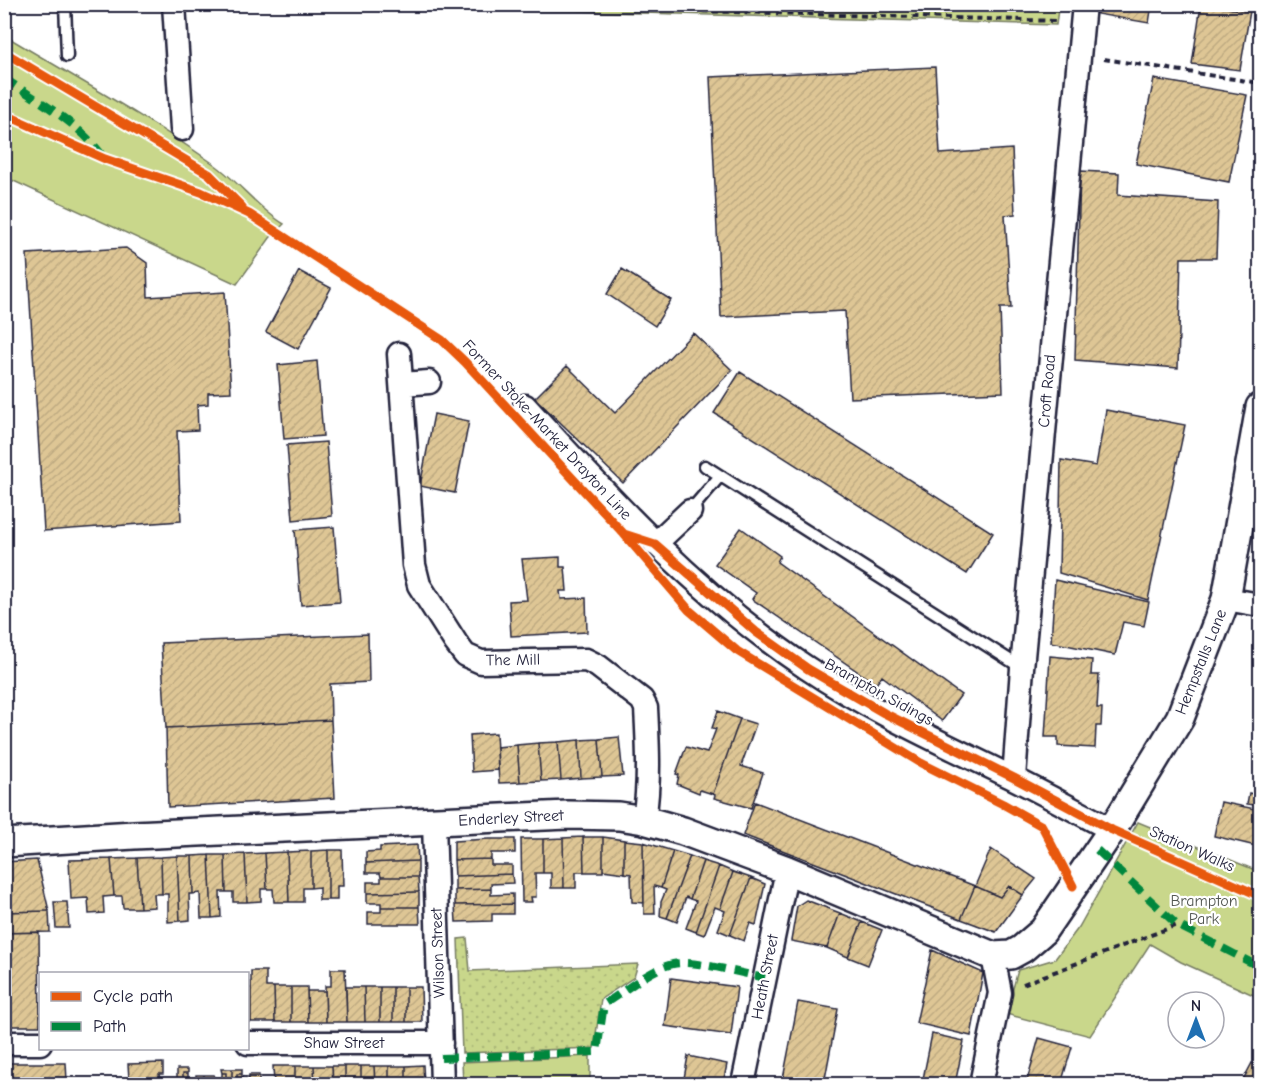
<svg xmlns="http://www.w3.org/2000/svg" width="1265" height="1089" font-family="'Comic Neue',sans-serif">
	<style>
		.grass { fill: url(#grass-dots); stroke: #767c63; stroke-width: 1.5 }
		.green { fill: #c9d78b; stroke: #767c63; stroke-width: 1.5 }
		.building { fill: url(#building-hatch); stroke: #22223b; stroke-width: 1.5 }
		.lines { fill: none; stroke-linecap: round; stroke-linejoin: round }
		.service-casing { stroke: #22223b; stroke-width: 15 }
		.minor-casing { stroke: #22223b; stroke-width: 27 }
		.tertiary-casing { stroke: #22223b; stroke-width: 32 }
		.path { stroke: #22223b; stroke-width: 4; stroke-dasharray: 6 4.5; stroke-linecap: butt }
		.service { stroke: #fff; stroke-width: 10 }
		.minor { stroke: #fff; stroke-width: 22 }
		.tertiary { stroke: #fff; stroke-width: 27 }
		.quiet { stroke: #00873e; stroke-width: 8; stroke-dasharray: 15 8; stroke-linecap: butt }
		.cycleway-casing { stroke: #fff; stroke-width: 13 }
		.cycleway { stroke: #e8590c; stroke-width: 9 }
		.labels { text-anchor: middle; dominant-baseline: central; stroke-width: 4.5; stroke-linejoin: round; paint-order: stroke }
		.street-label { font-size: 16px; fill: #22223b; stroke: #fff }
		.park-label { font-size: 16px; fill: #545853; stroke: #fff }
	</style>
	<defs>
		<pattern id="grass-dots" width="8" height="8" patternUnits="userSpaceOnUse" patternTransform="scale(1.5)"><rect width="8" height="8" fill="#c9d78b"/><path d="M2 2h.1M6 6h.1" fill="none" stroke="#acb879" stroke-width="1.8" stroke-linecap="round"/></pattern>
		<pattern id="building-hatch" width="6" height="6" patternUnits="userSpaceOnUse" patternTransform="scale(1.5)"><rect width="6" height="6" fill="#dec695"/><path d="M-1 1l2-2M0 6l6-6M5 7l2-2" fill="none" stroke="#beaa81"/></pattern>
	</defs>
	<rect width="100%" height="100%" fill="#fff"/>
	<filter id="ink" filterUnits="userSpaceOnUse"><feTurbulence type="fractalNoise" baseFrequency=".0167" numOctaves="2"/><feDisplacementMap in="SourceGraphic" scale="12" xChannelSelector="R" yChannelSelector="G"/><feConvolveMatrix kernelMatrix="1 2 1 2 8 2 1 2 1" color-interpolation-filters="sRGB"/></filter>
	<g filter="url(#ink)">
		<path class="grass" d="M467,938L470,971L638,964L634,977L601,999L594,1048L462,1053L458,939Z"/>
		<path class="green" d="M943,4L1058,9L1056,25L575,11L301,8V5Z
			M4,35C74,77 145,116 211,162C238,180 256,207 284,224L270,238L237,284L5,177Z
			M1138,822L1260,872V998L1181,962L1150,944L1090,1036L1006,1014L1018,970L1055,959L1079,927Z
			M590,1056V1084H463L462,1062Z"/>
		<path class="building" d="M1098,4H1152L1149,23L1097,14Z
			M1201,5L1250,11L1240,70L1192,64Z
			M935,67L940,154L1012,149L1015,214L1005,215L1011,308H1000L1003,392L850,398L845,311L721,317L710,77Z
			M1154,79L1247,95L1229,182L1136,164Z
			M1080,171L1119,173L1118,195L1218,202L1216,258H1181L1178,368L1075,360Z
			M126,248L147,263L148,297L225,292L231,392L208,393V404L197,405L198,430L177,431L181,521L44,531L27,254Z
			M622,269L671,300L655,326L607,294Z
			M299,271L331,288L298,349L266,332Z
			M693,333L732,370L623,483L535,398L567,366L615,413Z
			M317,361L323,436L284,439L278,365Z
			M740,372L993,533L967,574L714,413Z
			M1106,410L1185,425L1148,600L1059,573L1061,460L1096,466Z
			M434,414L469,421L455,493L420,486Z
			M326,442L332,516L293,520L287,445Z
			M334,527L340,602L301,605L295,530Z
			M741,528L780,556L777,562L961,695L942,721L882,676L876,684L752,599L756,593L715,564Z
			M560,557V567H565L567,591H560L561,599L586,598L587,632L511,636L509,601L527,600L522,559Z
			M1055,580L1149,602L1144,626L1123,622L1115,655L1051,642Z
			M368,634L369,682L330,684L331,720L166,728L161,643Z
			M1050,656L1092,660L1091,675H1099L1097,708H1102L1101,726H1096L1095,748L1058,746V737H1045Z
			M718,711L740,719L713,794L700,790L699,793L677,784L679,775L676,774L686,747L707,753L716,729L712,728Z
			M740,719L756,724L741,766L763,773L751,808L714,798L715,795L713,794Z
			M331,720L335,798L168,807L166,728Z
			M496,733L498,770L472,772L470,735Z
			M619,737L623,776L602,777L599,739Z
			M599,739L602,777L581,778L579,740Z
			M579,740L581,778L561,780L558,742Z
			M558,742L561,780L541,781L538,743Z
			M538,743L541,781L520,782L517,745Z
			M517,745L520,782L499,783L497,747Z
			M1259,767H1260V806L1247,804L1249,793L1253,794Z
			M755,802L975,886L961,919L743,835Z
			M1221,802L1260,810V847L1214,836Z
			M583,837L584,872H576V888H564L563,838Z
			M583,837H603V872H584Z
			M603,837L624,840V873L603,870Z
			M563,838L564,888H551V873H543V839Z
			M489,839H515V853H491V859L454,860V841Z
			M521,839H543V873H535L536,897H531L532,902H522Z
			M624,840L643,842L644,903L632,902L631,874L624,873Z
			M643,842L673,851L661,888L654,886L655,914H644Z
			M417,845L418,861L366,863V852L380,851V847Z
			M991,849L1036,879L1023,895L1009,886L1000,897L975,886Z
			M328,850V900H319V887L311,888V851Z
			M328,850H342L343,886H337V900H328Z
			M311,851V888H303V902H289L287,852Z
			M673,851L690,856L667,918L660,916L661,902L666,890L661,888Z
			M287,852L289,902H274L273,889H267L265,853Z
			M265,853L267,889H261V901L247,902L245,854Z
			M245,854L247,902H233V892H226L225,855Z
			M209,855L212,918H201L200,893L193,894L192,856Z
			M209,855H225L226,892H220L221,917L212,918Z
			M177,856L180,921L168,922V894H162L161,857Z
			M177,856H192L193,894H189L190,920L180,921Z
			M690,856L703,861L690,899L686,897L677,922L667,918Z
			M161,857L162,894H154L155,907L140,908L137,858Z
			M137,858L140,908H123L122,896H114L111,859Z
			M111,859L114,896L103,897L104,913L89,914L88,898L71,899L69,860Z
			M491,859V865H512V874L455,876L454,860Z
			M37,860L49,911L4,912V862Z
			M418,861V877H381L380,873H366V863Z
			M703,861L719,866L696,932L686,928L696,901L690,899Z
			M719,866L733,872L720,909L715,907L704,935L696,932Z
			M733,872L751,878L730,935L718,930L725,911L720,909Z
			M512,874L513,883L491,884V889L455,890V876Z
			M381,877H418L419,892L367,893V882H381Z
			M751,878L765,884L756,925L750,923L744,941L730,935Z
			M975,886L1000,897L1009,886L1023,895L996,932L961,919Z
			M491,889V895L513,894V904L455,905V890Z
			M419,892V907H381V903H367V893Z
			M806,900L840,913L827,948L791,941L797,906Z
			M54,902H67L69,928H56Z
			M513,904V914H492V921L456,922L455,905Z
			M381,907H419L420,924H368V912H381Z
			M49,911L50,932L4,933V912Z
			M840,913L862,922L848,957L827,948Z
			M862,922L882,930L868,965L848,957Z
			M39,932L40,1026H4V933Z
			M932,950L983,973L971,1036L916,1023Z
			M331,969H345L347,1022H326L325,986H331Z
			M251,971H266V987H274L275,1022H251Z
			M671,978L737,987L731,1035L665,1026Z
			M274,987H291V1022H275Z
			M291,987H307L308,1022H291Z
			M346,987H364L365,1022H347Z
			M364,987H380V1022H365Z
			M380,987H393V1022H380Z
			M393,987H406V1022H393Z
			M406,987H421L422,1022H406Z
			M248,988H251V1022H248Z
			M307,991H325L326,1022H308Z
			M798,1002L838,1009L824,1084H782Z
			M932,1034L964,1041L955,1084H922Z
			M1039,1038L1072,1047L1061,1084H1026Z
			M688,1056L727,1064L723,1084H683Z
			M1260,1057V1084H1251L1243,1080L1252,1063L1256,1065Z
			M4,1063H66L67,1081L4,1084Z
			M163,1063V1074H159L160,1081H164V1084H125V1079H129L128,1064Z
			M423,1065L424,1084H406V1066Z
			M273,1066H295V1084H274Z
			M295,1066H314L315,1084H295Z
			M314,1066H332L333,1084H315Z
			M332,1066H345V1084H333Z
			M345,1066H361V1084H345Z
			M361,1066H374L375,1084H361Z
			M374,1066H389V1084H375Z
			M389,1066H406V1084H389Z
			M177,1069H188V1073H183V1084H177Z
			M221,1069H232V1084H226V1073H222Z
			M232,1069H242V1074H237V1084H232Z
			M183,1073H188V1079H196V1075H204V1084H183Z
			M222,1073H226V1084H204V1075H214V1079H222Z
			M237,1074H242V1079H249V1075H259V1084H237Z
			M67,1081V1084H15L21,1083Z"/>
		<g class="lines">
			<g class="service-casing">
				<path id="service" d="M65,4L67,56
					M705,466L1022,668
					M690,511L720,476"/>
			</g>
			<g class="minor-casing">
				<path id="minor" d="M174,4L182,129
					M399,354L414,565L419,585L456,643L465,655L481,662L586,660L598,666L642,700L646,708C648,746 650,782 644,820
					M402,384L429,382
					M525,406C611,500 700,597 807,668C871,711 942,743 1011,777C1045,794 1078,812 1112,830
					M655,544L690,511
					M1226,599L1260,605
					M1014,778L1022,668L1084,4
					M434,822L442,1084
					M4,1043H40
					M248,1043H441
					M743,1084L787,870
					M981,1084L1000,993L993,956"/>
			</g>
			<g class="tertiary-casing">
				<path id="tertiary" d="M4,843L134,835L568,815L619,816L644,820L683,831L787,870L993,956L1011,955L1022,949L1043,931L1112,830L1180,718L1226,599L1260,407"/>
			</g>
			<path class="path" d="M699,4V11L1058,21
				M1104,59L1260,83
				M1135,841L1260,896
				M1023,984L1177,925"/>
			<use href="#service" class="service"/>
			<use href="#minor" class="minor"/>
			<use href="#tertiary" class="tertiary"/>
			<path class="quiet" d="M4,76L10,82C43,104 78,123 102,155
				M1097,850L1177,925L1260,967
				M441,1058L597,1052L604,1004C624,992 650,969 673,964C694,959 742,974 765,978"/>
			<g class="cycleway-casing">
				<path id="cycleway" d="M4,52L209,174L242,207
					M4,114L105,159L201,192L249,214L442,340L465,362L624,534L689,610L737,651L921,763L1003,804L1042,826L1073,886
					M624,534L655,544L756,632L808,669L884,713L1014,778L1112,830L1260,896"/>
			</g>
			<use href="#cycleway" class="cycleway"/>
		</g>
	</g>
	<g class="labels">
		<g class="street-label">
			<text transform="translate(1047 391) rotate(-85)">Croft Road</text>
			<text transform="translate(547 430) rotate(47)">Former Stoke-Market Drayton Line</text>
			<text transform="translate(513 660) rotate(-1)">The Mill</text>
			<text transform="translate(1201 662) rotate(-68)">Hempstalls Lane</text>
			<text transform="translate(879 692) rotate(29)">Brampton Sidings</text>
			<text transform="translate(511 818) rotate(-3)">Enderley Street</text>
			<text transform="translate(1192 849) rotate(24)">Station Walks</text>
			<text transform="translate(438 953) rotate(-92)">Wilson Street</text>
			<text transform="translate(765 977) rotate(-79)">Heath Street</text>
			<text x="344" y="1043">Shaw Street</text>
		</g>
		<g class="park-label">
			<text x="1204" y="901">Brampton<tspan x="1204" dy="18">Park</tspan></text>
		</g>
	</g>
	<rect width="1265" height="1089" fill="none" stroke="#fff" stroke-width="24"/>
	<rect x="12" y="12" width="1241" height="1065" fill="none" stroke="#22223b" stroke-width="2" filter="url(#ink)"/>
	<rect x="39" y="972" width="210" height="78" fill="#ffffff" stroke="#a7a7b1" stroke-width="1.5"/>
	<rect x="51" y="992" width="30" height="9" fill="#e8590c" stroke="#a7a7b1" stroke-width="1.5"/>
	<text x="93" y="1002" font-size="18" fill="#22223b">Cycle path</text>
	<rect x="51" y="1022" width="30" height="9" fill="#00873e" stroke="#a7a7b1" stroke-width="1.5"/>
	<text x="93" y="1032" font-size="18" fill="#22223b">Path</text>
	<g transform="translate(1196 1020)"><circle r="28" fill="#ffffff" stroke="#a7a7b1" stroke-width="1.5"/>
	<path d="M0-4.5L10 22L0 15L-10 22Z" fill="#1f6fb2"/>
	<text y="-9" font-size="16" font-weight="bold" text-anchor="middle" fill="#22223b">N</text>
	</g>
</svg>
